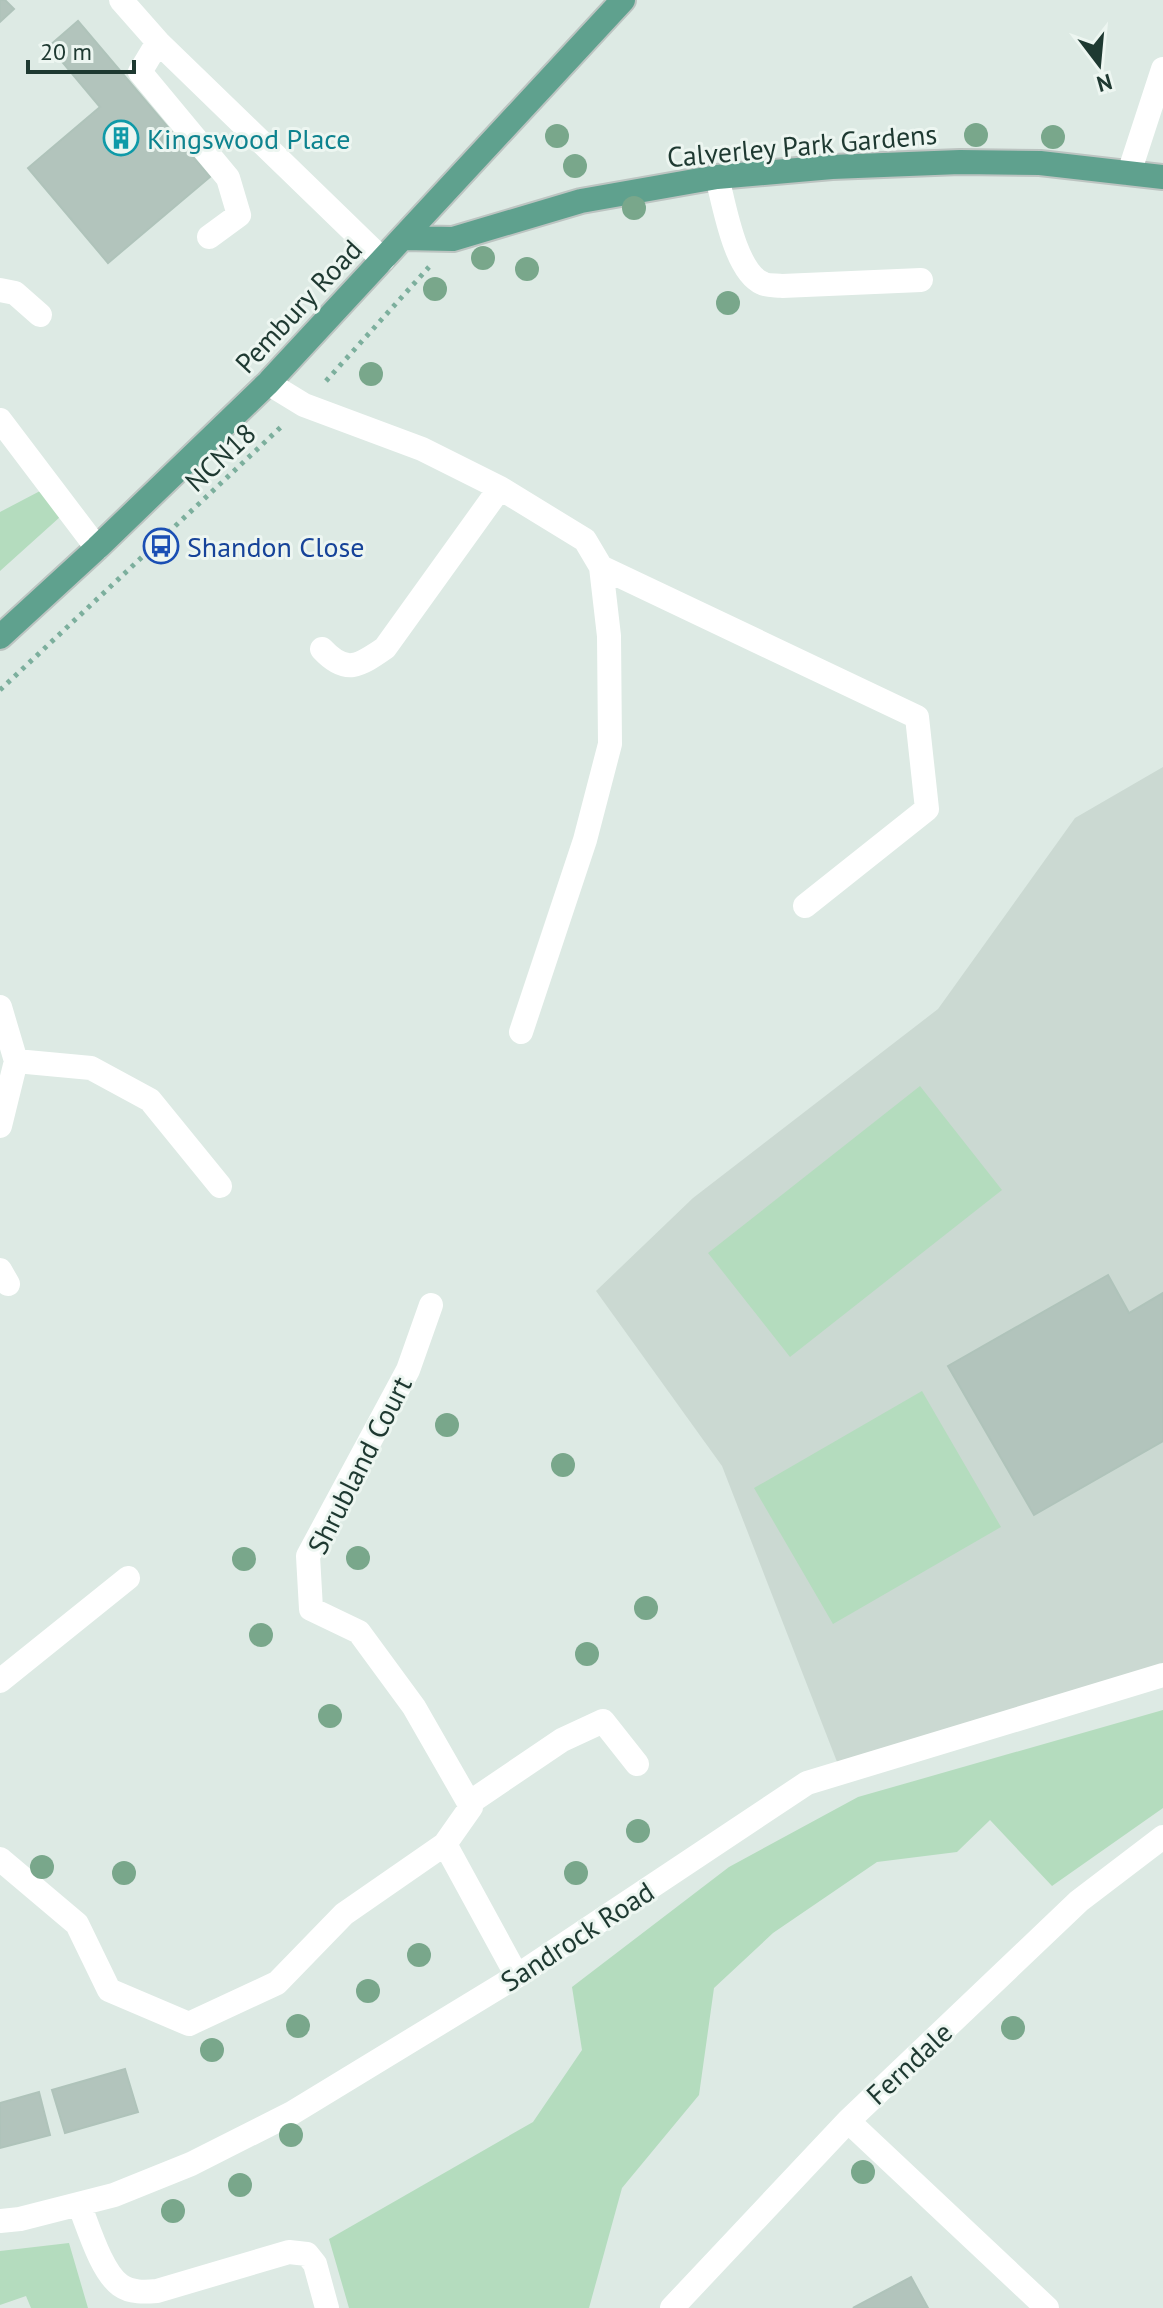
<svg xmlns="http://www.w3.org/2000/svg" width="1163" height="2308" font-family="'PT Sans',sans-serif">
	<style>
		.built { fill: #cbd9d2 }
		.green { fill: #b4dcbe }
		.building { fill: #b2c4bc; stroke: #afc3ba; stroke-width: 2 }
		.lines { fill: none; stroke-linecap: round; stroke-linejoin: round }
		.major-casing { stroke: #bcc4c1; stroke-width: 28 }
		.path { stroke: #7caf9d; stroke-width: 5; stroke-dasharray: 4 6; stroke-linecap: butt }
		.minor { stroke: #fff; stroke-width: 24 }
		.major { stroke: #5fa18e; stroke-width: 24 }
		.tree { fill: #79a78b }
		.labels { text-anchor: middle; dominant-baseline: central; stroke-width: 6; stroke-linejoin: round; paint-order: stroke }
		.culture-label { font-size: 28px; fill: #0d838f; stroke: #edf6f1; text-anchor: start }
		.street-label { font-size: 28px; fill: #1e3931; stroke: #edf6f1 }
		.transit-label { font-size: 28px; fill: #164399; stroke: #edf6f1; text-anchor: start }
	</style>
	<rect width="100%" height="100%" fill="#ddeae4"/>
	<path class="built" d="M1163,767V1664L839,1767L722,1466L596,1291L693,1198L938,1009L1075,818Z"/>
	<path class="green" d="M40,491L60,517L0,571V512Z
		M920,1086L1002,1190L790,1357L708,1253Z
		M922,1391L1001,1527L833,1624L754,1488Z
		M1163,1710V1808L1052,1886L990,1820L957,1852L877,1862L773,1933L714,1988L699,2095L622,2188L589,2308H349L329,2239L533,2122L582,2050L572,1987L729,1867L858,1797Z
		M69,2243L88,2308H31L26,2296L0,2305V2251Z"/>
	<path class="building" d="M0,0H5L14,9L0,22Z
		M78,21L210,177L108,263L28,168L100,107L49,46Z
		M1108,1275L1129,1313L1163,1293V1441L1034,1515L948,1366Z
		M125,2069L138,2112L65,2133L52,2090Z
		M39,2092L50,2135L0,2148V2103Z
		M911,2277L928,2308H853Z"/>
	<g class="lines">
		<g class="major-casing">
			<path id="major" d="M404,238L453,239L581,201L717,177L832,167L960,162L1040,163L1163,177
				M0,637L97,548L268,383L623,0"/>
		</g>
		<path class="path" d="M326,381L429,267
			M0,690L282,426"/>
		<path class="minor" d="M121,0L158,42L383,260
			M158,42L140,72L228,178L239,215L209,237
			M1129,173L1163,69
			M717,177C724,204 735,271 762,283C767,286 776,285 782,286L921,280
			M0,290L15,293L40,315
			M268,383L304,405L422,449L500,488L585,540L601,567L609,636L610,744L585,840L521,1032
			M0,420L97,548
			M601,567L917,717L927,809L805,906
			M322,649C346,675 359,666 385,648L500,488
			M0,1007L16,1061L91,1068L150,1100L220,1186
			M0,1126L16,1061
			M0,1270L8,1284
			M431,1305L408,1370L308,1556L311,1609L359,1632L414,1707L469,1803L471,1807L445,1844L517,1976
			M0,1681L128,1578
			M469,1803L562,1740L603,1721L637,1764
			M0,1859L77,1924L109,1990L189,2024L277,1983L344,1914L445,1844
			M848,2121L1047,2308
			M79,2204C88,2226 101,2271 120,2285C131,2293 145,2292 157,2291L289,2252L307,2254L315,2264L327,2308
			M0,2221L20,2219L114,2195L191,2164L292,2113L517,1976L807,1783L1163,1675
			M672,2308L848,2121L1079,1901L1163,1837"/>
		<use href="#major" class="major"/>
	</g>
	<g class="tree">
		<circle cx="976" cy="135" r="12"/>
		<circle cx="557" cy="136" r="12"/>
		<circle cx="1053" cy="137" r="12"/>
		<circle cx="575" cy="166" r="12"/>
		<circle cx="634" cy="208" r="12"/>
		<circle cx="483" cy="258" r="12"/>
		<circle cx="527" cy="269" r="12"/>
		<circle cx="435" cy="289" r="12"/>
		<circle cx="728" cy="303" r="12"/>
		<circle cx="371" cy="374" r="12"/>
		<circle cx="447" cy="1425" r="12"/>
		<circle cx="563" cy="1465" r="12"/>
		<circle cx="358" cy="1558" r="12"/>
		<circle cx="244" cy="1559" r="12"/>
		<circle cx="646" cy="1608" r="12"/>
		<circle cx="261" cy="1635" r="12"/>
		<circle cx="587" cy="1654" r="12"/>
		<circle cx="330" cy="1716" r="12"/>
		<circle cx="638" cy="1831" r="12"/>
		<circle cx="42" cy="1867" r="12"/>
		<circle cx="124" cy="1873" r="12"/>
		<circle cx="576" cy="1873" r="12"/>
		<circle cx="419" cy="1955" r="12"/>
		<circle cx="368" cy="1991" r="12"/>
		<circle cx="298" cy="2026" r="12"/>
		<circle cx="1013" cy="2028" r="12"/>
		<circle cx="212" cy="2050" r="12"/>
		<circle cx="291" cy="2135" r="12"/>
		<circle cx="863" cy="2172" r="12"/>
		<circle cx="240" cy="2185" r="12"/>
		<circle cx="173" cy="2211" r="12"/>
	</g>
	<defs>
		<g id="building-ring" transform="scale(1.8)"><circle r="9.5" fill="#edf6f1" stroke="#0f9aa8" stroke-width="1.5"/><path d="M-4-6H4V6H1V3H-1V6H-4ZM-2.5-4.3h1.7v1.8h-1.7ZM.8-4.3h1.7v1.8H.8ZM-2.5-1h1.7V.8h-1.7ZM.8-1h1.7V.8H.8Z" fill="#0f9aa8"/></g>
		<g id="bus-ring" transform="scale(1.8)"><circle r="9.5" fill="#edf6f1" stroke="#1a4fb4" stroke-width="1.5"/><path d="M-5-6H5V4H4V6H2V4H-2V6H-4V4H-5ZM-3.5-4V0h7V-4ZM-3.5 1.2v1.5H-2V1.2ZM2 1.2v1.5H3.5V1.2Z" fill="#1a4fb4"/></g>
	</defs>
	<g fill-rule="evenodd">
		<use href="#building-ring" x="121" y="138"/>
		<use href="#bus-ring" x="161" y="546"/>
	</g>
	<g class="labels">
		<g class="culture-label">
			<text x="147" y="138">Kingswood Place</text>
		</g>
		<g class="street-label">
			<text transform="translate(802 145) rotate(-5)">Calverley Park Gardens</text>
			<text transform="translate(298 306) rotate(-47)">Pembury Road</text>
			<text transform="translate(220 457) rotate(-43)">NCN18</text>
			<text transform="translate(359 1465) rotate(-63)">Shrubland Court</text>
			<text transform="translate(577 1936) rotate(-33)">Sandrock Road</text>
			<text transform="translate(909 2063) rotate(-43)">Ferndale</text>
		</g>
		<g class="transit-label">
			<text x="187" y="546">Shandon Close</text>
		</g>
	</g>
	<g transform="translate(1099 64) rotate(164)" stroke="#edf6f1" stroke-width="6" paint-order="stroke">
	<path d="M0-6L14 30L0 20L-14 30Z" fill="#1e3931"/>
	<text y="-12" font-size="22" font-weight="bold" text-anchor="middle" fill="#1e3931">N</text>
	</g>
	<path d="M28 60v12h106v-12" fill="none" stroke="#1e3931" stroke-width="4"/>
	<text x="40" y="60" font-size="24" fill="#1e3931" stroke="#edf6f1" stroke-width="6" paint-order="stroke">20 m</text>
</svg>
